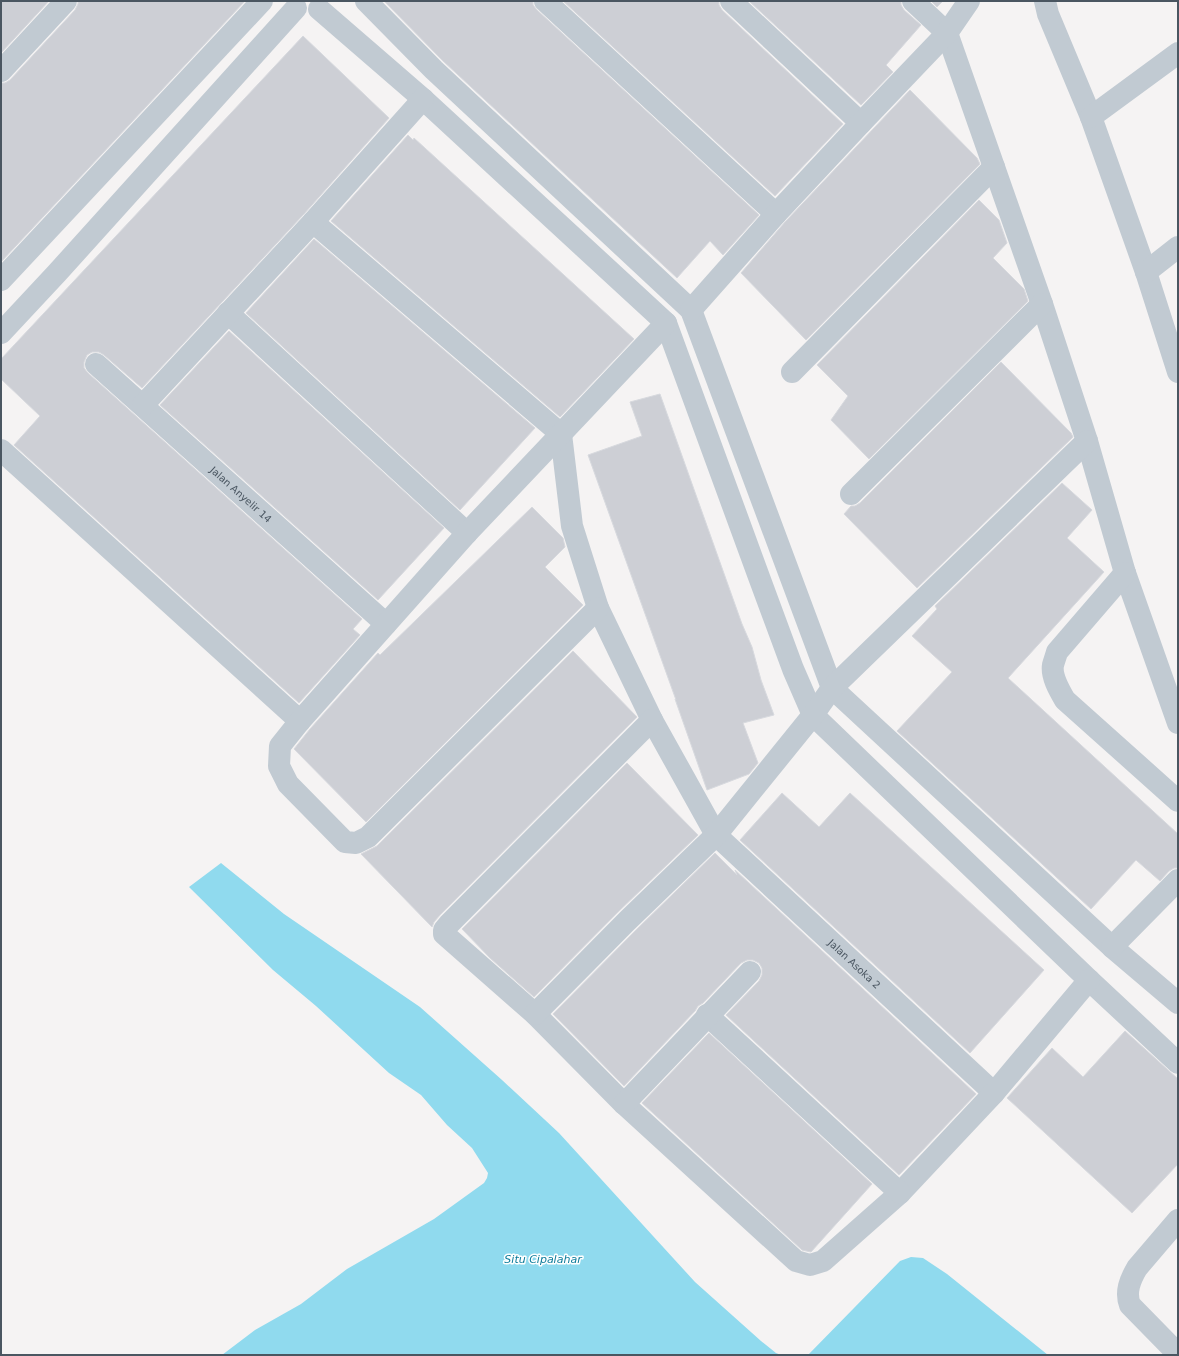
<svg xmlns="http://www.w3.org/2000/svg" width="1179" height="1356" font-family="'DejaVu Sans',sans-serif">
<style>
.water{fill:#90daee}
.building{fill:#cdcfd5;stroke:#d7d9de}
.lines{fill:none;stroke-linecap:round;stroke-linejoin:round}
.minor{stroke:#c1cad2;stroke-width:22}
.labels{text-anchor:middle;stroke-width:3;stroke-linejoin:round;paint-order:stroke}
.street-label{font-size:10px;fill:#4a5661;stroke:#fff}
.water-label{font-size:11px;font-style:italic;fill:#0c7c9b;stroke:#fff}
</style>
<rect width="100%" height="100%" fill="#f5f3f3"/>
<path class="water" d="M221 863 284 914 420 1007 502 1080 559 1133 695 1282 761 1341 776 1353 781 1355H222L255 1330 301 1304 347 1269 434 1219 484 1183 487 1178 488 1173 472 1148 447 1125 421 1095 389 1073 316 1006 273 970 189 887Z
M911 1257 923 1258 947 1274 1048 1355H808L900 1261Z"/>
<path class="building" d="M1 1H49L1 53Z
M78 1H245L1 262V83H5L10 80 75 10 78 4Z
M384 1H533V5L537 10 759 215 723 255 710 241 677 278 443 61Z
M563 1H719V5L722 10 843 124 775 196Z
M749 1H901V5L904 10 921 25 886 65 893 72 861 105Z
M931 1H943L937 7Z
M303 36 389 118 304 214 142 388 104 355 99 352H92L87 355 84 362V368L88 373 362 619 353 629 360 635 299 703 14 445 40 416 1 379V359Z
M910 90 977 158 980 164 806 340 741 273 785 222Z
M408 135 413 140 414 138 634 339 560 417 331 221Z
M979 200 999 220 1007 243 993 258 1024 289 1028 301 869 459 831 420 848 396 817 365Z
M314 239 535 428 460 510 246 313Z
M229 331 444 528 378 600 160 405Z
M1001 362 1071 433 1073 437 917 588 844 514 851 506H855L860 503Z
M660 394 742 624 752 647 761 680 774 715 743 723 758 763 749 774 707 790 675 699 676 700 588 455 642 436 630 402Z
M1062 483 1092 510 1067 538 1104 572 1008 678 1178 834V868H1174L1169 871 1160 881 1136 860 1091 909 897 731 952 672 912 636 937 609 935 606Z
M532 507 563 538 565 547 545 567 583 605 366 822 294 749 310 729 378 653 380 655Z
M573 651 637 717 440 915 434 922 432 927 361 854 377 846Z
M627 763 698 835 618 912 534 997 490 958 462 929Z
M782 793 819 827 850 793 1044 970 970 1053 740 840Z
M715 853 737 875 735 870 976 1094 899 1175 726 1015 759 981 762 975V968L759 963 753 960H747L741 963 703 1003 698 1006 695 1011 624 1086 553 1014 636 930Z
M1125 1031 1178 1079V1164L1132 1213 1007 1098 1052 1048 1083 1077Z
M709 1033 872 1184 811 1252 802 1250 642 1103Z"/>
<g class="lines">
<g class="minor">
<path d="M366 1 434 70 691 310 832 688 1112 947 1178 1003"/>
<path d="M545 1 776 214"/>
<path d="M731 1 861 123"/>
<path d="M913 1 947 33 1042 304 1087 441 1125 573 1178 723"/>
<path d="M1045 1 1048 14 1091 117 1146 272 1178 372"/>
<path d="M319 9 423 99 666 323 759 577 793 669 813 715 1089 980 1178 1063"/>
<path d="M1 71 66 1"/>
<path d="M1091 117 1178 53"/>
<path id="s1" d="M313 222 561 434 572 526 598 608 652 720 716 835 994 1093"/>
<path d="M1146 272 1178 247"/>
<path d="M1 280 262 1"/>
<path d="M691 310 776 214 861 123 947 33 969 1"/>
<path d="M228 313 467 533"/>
<path d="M1 333 57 273 296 8"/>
<path id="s2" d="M96 364 386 624"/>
<path d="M792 372 994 167"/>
<path d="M143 405 313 222 423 99"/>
<path d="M1 450 300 721"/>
<path d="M851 494 1042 304"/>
<path d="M1125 573 1057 652C1056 656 1054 661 1053 665 1051 676 1059 690 1065 700L1178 801"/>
<path d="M598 608 368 837 356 843 345 842 288 784 279 766 280 746 300 721 467 533 666 323"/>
<path d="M652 720 449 924 444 930V934L535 1014 624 1104 796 1261 810 1265 823 1261 900 1193 994 1093 1089 980"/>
<path d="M1112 947 1178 880"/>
<path d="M535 1014 627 921 716 835 813 715 832 688 1087 441"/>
<path d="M707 1015 900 1193"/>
<path d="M624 1104 750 972"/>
<path d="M1178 1220 1137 1268C1130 1280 1125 1292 1130 1305L1178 1354"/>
</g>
</g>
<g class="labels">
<g class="street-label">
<text dy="4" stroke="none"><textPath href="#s2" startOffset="195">Jalan Anyelir 14</textPath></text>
<text dy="4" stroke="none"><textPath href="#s1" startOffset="950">Jalan Asoka 2</textPath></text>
</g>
<g class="water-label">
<text x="543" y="1263">Situ Cipalahar</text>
</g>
</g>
<rect width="1179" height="1356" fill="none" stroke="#4a5661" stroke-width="4"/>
</svg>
